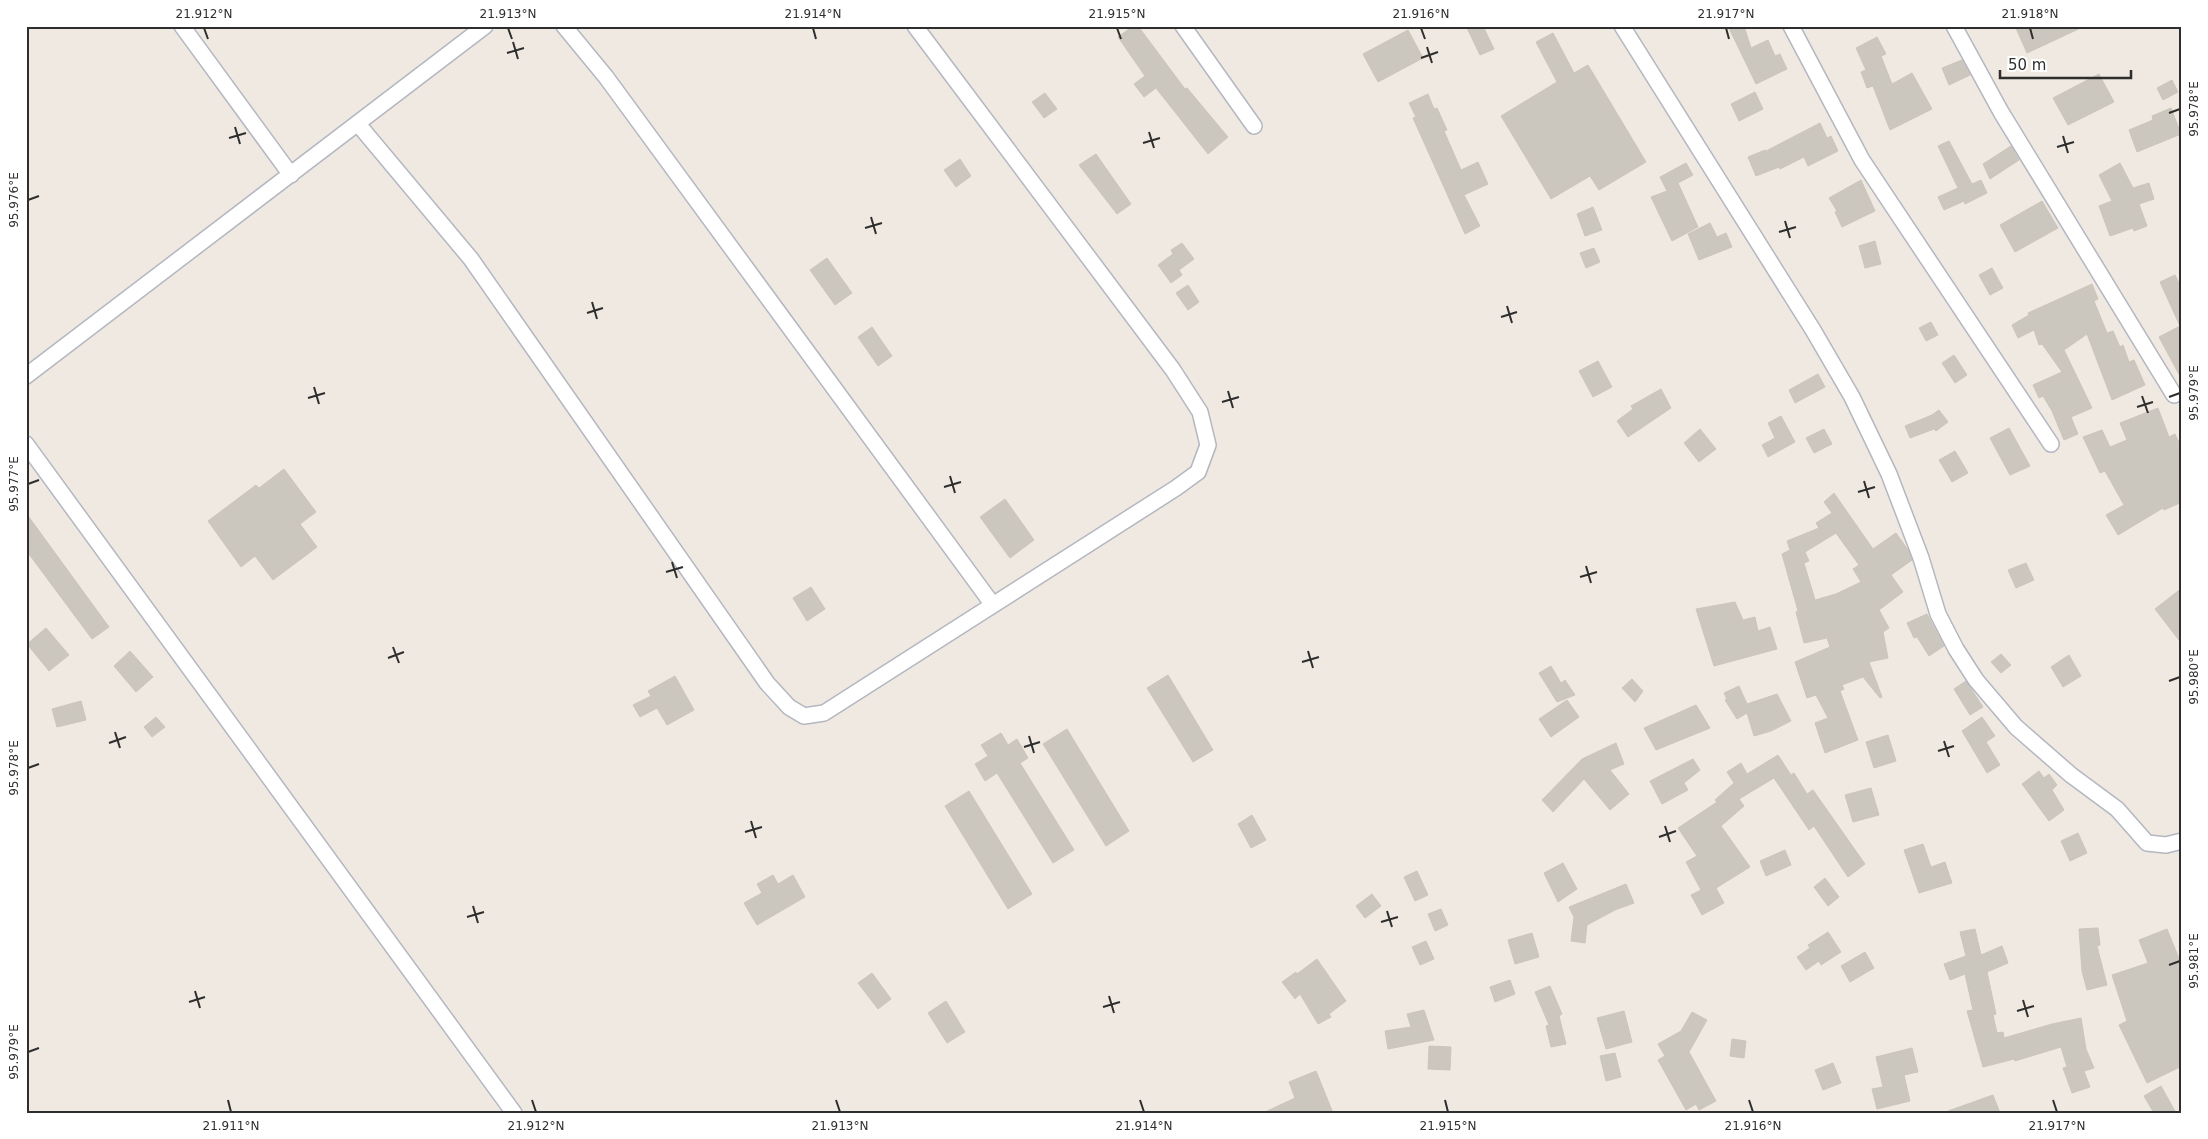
<svg xmlns="http://www.w3.org/2000/svg" width="2208" height="1139" font-family="'DejaVu Sans',sans-serif">
<style>
.building{fill:#cbc7bf;stroke:#cbc5ba;fill-rule:evenodd}
.lines{fill:none;stroke-linecap:round;stroke-linejoin:round}
.street-casing{stroke:#b4b7c1;stroke-width:18}
.street{stroke:#fff;stroke-width:15}
.ticks{fill:none;stroke:#2e2e2e;stroke-width:2}
.neatline{fill:none;stroke:#2e2e2e;stroke-width:2}
.ticks-label{font-size:12px;text-anchor:middle;fill:#2e2e2e}
</style>
<rect width="100%" height="100%" fill="#efe9e1"/>
<path class="building" d="M1133 26H1138L1185 89 1187 88 1228 137 1208 154 1156 88 1144 97 1134 84 1145 76 1118 37Z
M1466 26H1483L1494 49 1480 55Z
M1728 26H1744L1751 48 1768 40 1775 56 1780 54 1787 69 1756 84Z
M2015 26H2085L2027 53Z
M1408 30 1423 58 1378 82 1363 54Z
M1553 33 1574 73 1588 65 1646 162 1599 190 1590 176 1551 199 1501 116 1557 82 1536 42Z
M1877 37 1886 54 1881 56 1892 84 1912 73 1932 109 1890 130 1873 86 1867 88 1861 72 1866 70 1856 48Z
M1962 60 1970 75 1949 85 1942 68Z
M2099 74 2114 102 2068 125 2053 98Z
M2172 80 2178 92 2163 100 2157 88Z
M1755 92 1763 109 1739 121 1731 104Z
M1045 93 1057 109 1044 118 1032 102Z
M1428 94 1434 109 1437 108 1447 130 1444 131 1461 170 1478 162 1488 184 1464 195 1480 226 1465 234 1413 118 1416 117 1409 103Z
M2171 108 2181 134 2137 152 2129 130 2153 120 2152 116Z
M1820 123 1827 138 1831 136 1838 151 1808 166 1804 157 1780 169 1779 167 1756 176 1748 157 1765 150 1766 151Z
M1949 141 1972 184 1981 180 1987 193 1965 204 1964 201 1944 210 1938 197 1958 188 1938 146Z
M2011 146 2019 160 1990 179 1983 164Z
M1096 154 1131 204 1117 214 1079 165Z
M960 159 971 176 956 187 944 170Z
M1686 163 1693 175 1678 183 1698 227 1672 241 1651 197 1667 191 1660 177Z
M2120 163 2133 188 2149 183 2154 199 2139 204 2147 226 2134 231 2133 228 2110 236 2099 206 2112 201 2099 175Z
M1861 180 1875 211 1842 227 1835 212 1837 211 1829 198Z
M2042 201 2058 228 2015 252 2000 225Z
M1593 207 1602 230 1585 236 1577 214Z
M1710 223 1717 237 1726 233 1732 247 1699 260 1688 234Z
M1875 241 1881 264 1865 268 1859 246Z
M1182 243 1194 259 1179 270 1182 275 1171 283 1158 265 1173 254 1171 250Z
M1594 248 1600 262 1586 268 1580 253Z
M827 258 852 293 835 305 810 270Z
M1992 268 2003 288 1990 295 1979 275Z
M2175 275 2182 289V380L2159 337 2180 326 2160 282Z
M2092 284 2098 299 2094 301 2107 333 2113 331 2120 347 2123 345 2129 362 2134 360 2145 385 2112 400 2087 334 2064 350 2092 408 2071 417 2078 434 2064 440 2052 411 2043 396 2039 398 2033 385 2062 372 2042 344 2039 345 2034 330 2018 338 2012 325 2029 315 2028 313Z
M1188 285 1199 302 1188 310 1176 293Z
M1931 322 1938 335 1926 341 1919 328Z
M872 327 892 356 878 366 858 337Z
M1954 355 1967 375 1955 383 1942 363Z
M1598 361 1612 387 1593 397 1579 371Z
M1818 374 1825 387 1795 403 1789 390Z
M1661 389 1671 408 1628 437 1617 421 1633 409 1631 406Z
M2158 408 2169 437 2175 434 2182 449V502L2164 510 2163 508 2118 535 2106 515 2124 505 2105 471 2100 473 2083 437 2102 430 2110 447 2127 440 2120 423Z
M1939 410 1948 422 1936 431 1934 429 1910 438 1905 426 1932 415Z
M1781 416 1795 442 1768 457 1762 445 1775 438 1768 423Z
M2009 428 2030 466 2010 475 1990 438Z
M1700 429 1716 449 1699 462 1684 443Z
M1824 429 1832 444 1814 453 1806 438Z
M1955 451 1968 473 1952 482 1939 460Z
M284 469 316 512 300 524 317 547 273 580 255 556 241 567 208 521 256 485 259 488Z
M1834 493 1873 549 1896 533 1908 550 1912 560 1891 575 1903 592 1879 610 1889 628 1883 632 1888 658 1869 662 1882 697 1880 698 1863 677 1842 685 1844 689 1840 691 1858 740 1825 753 1815 723 1828 718 1816 695 1807 698 1795 662 1830 647 1827 638 1804 643 1796 612 1798 611 1782 554 1790 550 1787 541 1819 528 1816 523 1832 513 1824 502ZM1836 533 1859 565 1853 569 1861 582 1836 594 1815 600 1804 563 1809 561 1805 552Z
M1005 499 1034 540 1010 558 980 517Z
M26 513 109 627 92 639 26 550Z
M2026 563 2034 580 2016 588 2008 570Z
M811 587 825 609 807 621 793 598Z
M2182 588V644L2155 609Z
M1735 602 1743 620 1755 617 1758 631 1770 627 1777 649 1714 666 1696 609Z
M1927 614 1944 646 1929 656 1917 637 1914 638 1907 623Z
M46 628 69 655 49 671 27 644Z
M130 651 153 677 136 692 114 666Z
M2001 654 2011 665 2001 673 1991 662Z
M2069 655 2081 676 2063 687 2051 667Z
M1551 666 1561 683 1565 680 1575 695 1557 702 1539 673Z
M1168 675 1213 750 1193 762 1147 688Z
M675 676 694 710 667 725 657 708 640 717 633 705 651 696 648 691Z
M1632 679 1643 691 1635 702 1622 688Z
M1966 681 1983 707 1970 715 1954 689Z
M1739 686 1747 704 1777 694 1791 721 1771 731 1754 736 1747 713 1737 719 1725 700 1727 699 1724 693Z
M1567 700 1579 717 1551 737 1539 719Z
M81 701 86 720 57 727 52 709Z
M1696 705 1710 728 1656 750 1644 728Z
M156 717 165 727 152 737 144 727Z
M1982 717 1995 736 1986 742 2000 765 1987 773 1962 731Z
M1067 729 1129 831 1106 846 1043 744Z
M1001 733 1008 745 1017 739 1028 758 1020 763 1074 850 1053 863 997 773 985 781 975 764 988 756 981 745Z
M1888 735 1896 761 1874 768 1866 742Z
M1616 743 1624 764 1610 770 1629 794 1610 810 1584 779 1553 812 1542 800 1582 759Z
M1778 755 1791 775 1794 773 1807 794 1813 790 1865 864 1848 877 1814 826 1809 830 1774 778 1739 799 1744 806 1721 826 1750 867 1716 888 1724 903 1702 915 1691 895 1701 890 1686 862 1697 856 1678 828 1717 802 1715 800 1734 783 1727 772 1741 763 1747 774Z
M1693 759 1700 770 1684 783 1688 790 1662 804 1650 781Z
M2039 771 2044 778 2049 774 2057 785 2052 790 2064 810 2049 821 2022 784Z
M1871 788 1879 815 1853 822 1845 795Z
M969 791 1032 894 1008 909 945 806Z
M1252 815 1266 840 1251 848 1238 824Z
M2078 833 2087 853 2070 861 2061 841Z
M1923 844 1931 867 1945 862 1952 883 1919 893 1904 850Z
M1785 850 1791 865 1766 876 1760 861Z
M1563 863 1577 889 1558 902 1544 873Z
M1417 871 1428 895 1415 901 1404 877Z
M773 875 778 884 793 875 805 897 757 925 744 903 762 893 757 884Z
M1825 878 1839 897 1828 906 1814 887Z
M1626 884 1634 903 1615 910 1587 925 1585 943 1571 941 1574 917 1569 907Z
M1372 894 1381 906 1365 918 1356 906Z
M1441 909 1448 925 1435 931 1428 914Z
M2098 928 2100 945 2097 946 2107 985 2087 990 2082 971 2079 929Z
M1975 929 1981 955 2002 946 2008 963 1987 972 1996 1014 1993 1015 1997 1033 2003 1032 2004 1038 2052 1024 2081 1018 2086 1049 2094 1068 2084 1071 2090 1087 2072 1093 2063 1068 2067 1067 2061 1047 2015 1061 2014 1059 1983 1067 1967 1011 1973 1010 1965 974 1950 980 1944 964 1966 956 1960 932Z
M2167 929 2182 966V1066L2147 1083 2119 1025 2127 1021 2112 975 2148 963 2139 940Z
M1828 932 1841 952 1821 965 1819 961 1806 970 1797 957 1810 948 1808 945Z
M1532 933 1539 957 1515 964 1508 940Z
M1426 941 1434 959 1420 965 1412 947Z
M1865 952 1874 968 1850 982 1841 966Z
M1317 959 1346 1001 1329 1014 1331 1017 1318 1024 1300 994 1295 999 1282 982 1296 972 1297 974Z
M872 973 891 999 878 1009 858 983Z
M1510 980 1515 994 1495 1002 1490 987Z
M1550 986 1562 1014 1559 1016 1566 1044 1551 1047 1546 1026 1549 1025 1535 992Z
M946 1001 965 1032 947 1043 928 1013Z
M1424 1010 1434 1040 1388 1049 1385 1031 1411 1027 1407 1014Z
M1624 1011 1632 1042 1606 1049 1597 1018Z
M1692 1012 1707 1020 1689 1052 1716 1101 1699 1110 1696 1104 1686 1110 1658 1060 1665 1056 1658 1044 1681 1031Z
M1732 1039 1746 1041 1744 1058 1730 1056Z
M1429 1046 1451 1047 1450 1070 1428 1069Z
M1912 1048 1918 1072 1904 1075 1910 1101 1877 1109 1872 1089 1883 1087 1876 1057Z
M1615 1053 1621 1077 1606 1081 1600 1056Z
M1833 1063 1841 1083 1823 1090 1815 1070Z
M1316 1071 1333 1113H1263L1295 1098 1289 1082Z
M2161 1086 2176 1113H2154L2144 1096Z
M1993 1095 2000 1113H1948V1111Z"/>
<g class="lines">
<defs>
<path id="street" d="M182 26 291 175
M564 26 606 77 993 605
M1183 26 1254 126
M1622 26 1813 330 1852 397 1889 474 1921 558 1938 614 1956 649 1976 680 2016 727 2071 775 2117 809 2147 843 2166 845 2182 841
M1791 26 1862 160 2051 444
M1954 26 2001 112 2174 395
M358 124 471 259 767 683 789 707 804 716 824 713 1176 488 1198 472 1208 445 1200 412 1173 370 915 26
M26 376 485 26
M26 444 514 1113"/>
</defs>
<use href="#street" class="street-casing"/>
<use href="#street" class="street"/>
</g>
<path class="ticks" d="M204 28 208 39M508 28 512 39M813 28 816 39M1117 28 1121 39M1421 28 1425 39M1726 28 1729 39M2030 28 2033 39M513 42 518 59M1427 47 1432 63M507 53 524 48M1421 58 1438 52M2169 113 2180 109M235 127 240 144M1149 132 1154 148M2063 136 2068 153M229 138 246 133M1143 143 1160 138M2057 147 2074 142M28 200 39 196M871 217 876 234M1785 221 1790 238M865 228 882 223M1779 232 1796 227M592 302 597 319M1507 306 1512 323M587 313 603 308M1501 317 1517 312M314 387 319 404M1228 391 1233 408M2142 396 2148 413M2169 397 2180 393M308 398 325 393M1222 402 1239 397M2137 407 2153 402M950 476 955 493M1864 481 1869 498M28 484 39 480M944 487 961 482M1858 492 1875 487M672 562 677 578M1586 566 1591 583M666 572 683 567M1580 577 1597 572M393 647 399 663M1308 651 1313 668M388 658 404 652M1302 662 1319 657M2169 681 2180 677M115 732 120 748M1029 736 1034 753M1944 741 1949 757M109 743 126 737M1024 747 1040 742M1938 751 1954 746M28 768 39 764M751 821 756 838M1665 826 1670 842M745 832 762 827M1659 837 1676 831M473 906 478 923M1387 911 1392 927M467 917 484 912M1381 922 1398 917M2169 965 2180 961M195 991 200 1008M1109 996 1114 1013M2023 1000 2028 1017M189 1002 205 997M1103 1007 1120 1002M2017 1011 2034 1006M28 1052 39 1048M228 1100 231 1112M532 1100 536 1112M836 1100 840 1112M1140 1100 1144 1112M1445 1100 1448 1112M1749 1100 1753 1112M2053 1100 2057 1112"/>
<rect width="2208" height="1139" fill="none" stroke="#ffffff" stroke-width="55"/>
<path d="M2000 70v8h131v-8" fill="none" stroke="#2e2e2e" stroke-width="2.5"/>
<text x="2008" y="70" font-size="15" fill="#2e2e2e" stroke="#ffffff" stroke-width="4" paint-order="stroke">50 m</text>
<rect x="28" y="28" width="2152" height="1084" class="neatline"/>
<g class="ticks-label">
<text x="204" y="18">21.912°N</text>
<text x="508" y="18">21.913°N</text>
<text x="813" y="18">21.914°N</text>
<text x="1117" y="18">21.915°N</text>
<text x="1421" y="18">21.916°N</text>
<text x="1726" y="18">21.917°N</text>
<text x="2030" y="18">21.918°N</text>
<text transform="translate(2194 109) rotate(-90)" y="4">95.978°E</text>
<text transform="translate(14 200) rotate(-90)" y="4">95.976°E</text>
<text transform="translate(2194 393) rotate(-90)" y="4">95.979°E</text>
<text transform="translate(14 484) rotate(-90)" y="4">95.977°E</text>
<text transform="translate(2194 677) rotate(-90)" y="4">95.980°E</text>
<text transform="translate(14 768) rotate(-90)" y="4">95.978°E</text>
<text transform="translate(2194 961) rotate(-90)" y="4">95.981°E</text>
<text transform="translate(14 1052) rotate(-90)" y="4">95.979°E</text>
<text x="231" y="1130">21.911°N</text>
<text x="536" y="1130">21.912°N</text>
<text x="840" y="1130">21.913°N</text>
<text x="1144" y="1130">21.914°N</text>
<text x="1448" y="1130">21.915°N</text>
<text x="1753" y="1130">21.916°N</text>
<text x="2057" y="1130">21.917°N</text>
</g>
</svg>
